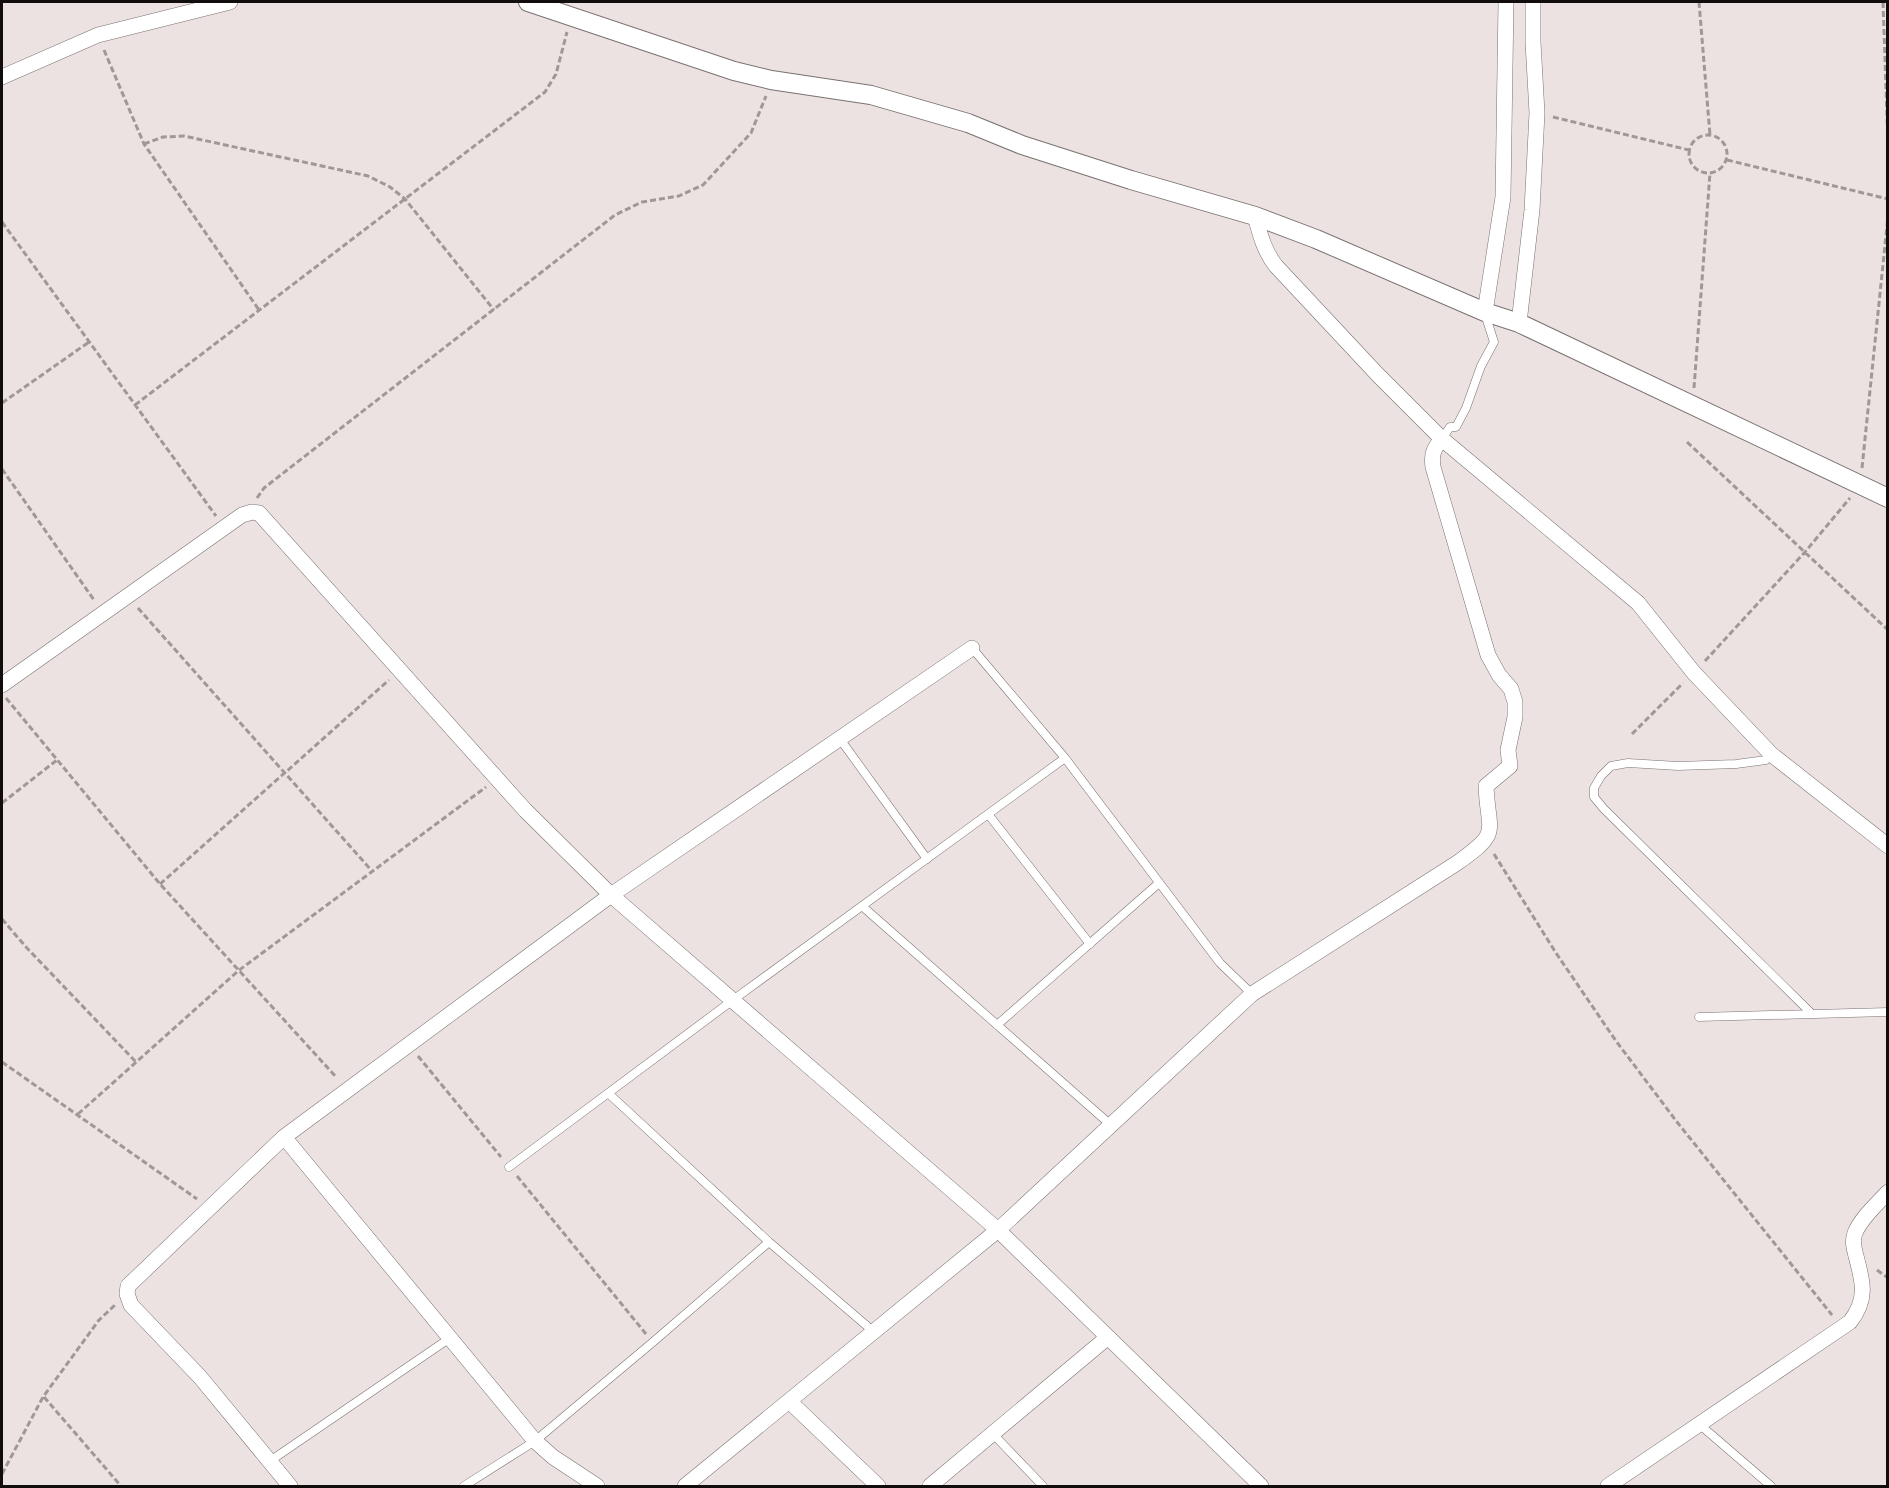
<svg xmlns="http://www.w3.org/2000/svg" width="1889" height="1488" font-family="'Varela Round',sans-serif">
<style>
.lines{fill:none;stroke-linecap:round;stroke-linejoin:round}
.service-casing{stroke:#7a7271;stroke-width:9}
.minor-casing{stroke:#7a7271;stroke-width:16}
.tertiary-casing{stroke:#7a7271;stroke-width:20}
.path{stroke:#a09897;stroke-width:3;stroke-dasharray:6 3;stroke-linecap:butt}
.service{stroke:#fff;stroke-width:8}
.minor{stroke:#fff;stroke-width:15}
.tertiary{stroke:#fff;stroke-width:18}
</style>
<rect width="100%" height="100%" fill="#ece2e1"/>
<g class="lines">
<defs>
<path id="service" d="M1442 439 1450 427H1456L1466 408 1481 366 1494 342 1485 314
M972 648 1065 758 1220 963 1252 994
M840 739 927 859
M1771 754 1766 760 1736 764 1678 766 1628 763 1611 766 1601 776 1594 788V797L1604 809 1812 1014
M988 814 1090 944
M862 906 1112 1126
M1699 1017 1888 1012
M997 1025 1159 883
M608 1093 769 1242 874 1332
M509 1167 733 1000 1065 758
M1699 1424 1771 1486
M993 1434 1043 1486
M270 1461 450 1338
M464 1486 535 1441 653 1342 769 1242"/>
<path id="minor" d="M2 77 98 35 230 2
M1255 216C1260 234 1264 251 1276 266L1378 375 1442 439 1638 603 1694 673 1771 754 1888 846
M1485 312 1503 197 1506 2
M1519 323 1532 210 1537 113 1533 42V2
M2 685 242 515 252 512 259 513 525 810 611 895 998 1230 1261 1486
M284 1137 535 1441 553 1457 597 1486
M789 1401 878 1486
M290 1486 200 1377 131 1305 127 1294 128 1286 284 1137 611 895 972 648
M685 1486 998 1230 1252 994 1457 863C1502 831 1488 834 1486 786L1510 766 1508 750 1515 717V702L1511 689 1499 675 1488 655 1433 467C1431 454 1434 448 1442 439
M930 1486 1108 1337
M1608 1486 1850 1322C1868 1299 1863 1282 1856 1256 1854 1248 1852 1241 1855 1233 1861 1218 1877 1204 1888 1192"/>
<path id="tertiary" d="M528 2 734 71 771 80 871 95 968 123 1022 145 1131 180 1255 216 1316 239 1485 312 1519 323 1888 498"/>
</defs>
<use href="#service" class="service-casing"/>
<use href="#minor" class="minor-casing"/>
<use href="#tertiary" class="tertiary-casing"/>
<path class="path" d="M1699 2 1710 135
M1883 2 1888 145
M104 50 144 144 259 310
M1553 117 1689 150
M1689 154a19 19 0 1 1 38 0a19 19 0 1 1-38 0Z
M144 144 163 137 184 136 368 176 390 187 405 199 494 310
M1727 160 1888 199
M2 222 216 516
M1694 388 1710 173
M2 403 89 342
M135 405 545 92 556 74 567 32
M1687 442 1888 630
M1862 468 1888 216
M2 469 94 600
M257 498 264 488 615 215 642 202 679 196 703 185 751 133 766 96
M138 608 372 871
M1705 661 1805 552 1850 498
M6 698 160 884 337 1078
M1632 734 1683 683
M2 803 57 760
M1494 854 1556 953 1616 1041 1677 1122 1832 1315
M160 884 389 680
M2 919 26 947 136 1062
M418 1056 501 1157
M2 1062 197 1199
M78 1114 238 971 486 787
M517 1176 646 1334
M1877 1270 1888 1278
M44 1397 121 1486
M2 1474 43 1397 99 1320 115 1305"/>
<use href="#service" class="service"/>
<use href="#minor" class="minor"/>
<use href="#tertiary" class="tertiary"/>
</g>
<rect width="1889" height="1488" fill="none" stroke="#100d0c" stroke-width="6"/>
</svg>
